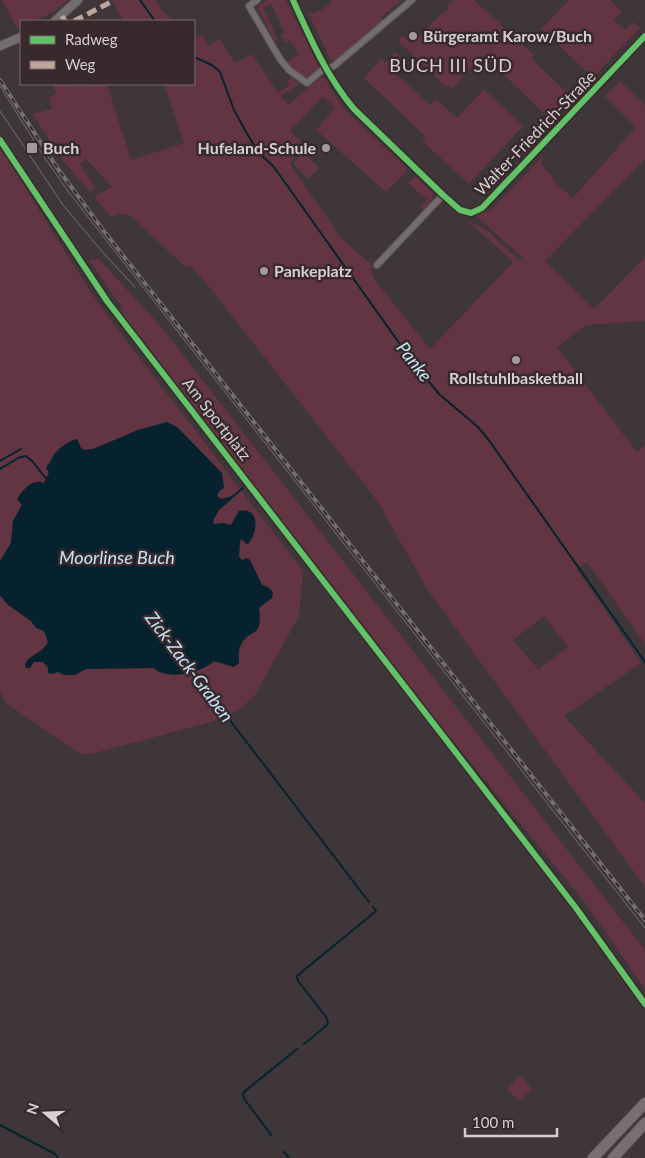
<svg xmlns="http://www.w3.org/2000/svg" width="645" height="1158" font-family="Lato,sans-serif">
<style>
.green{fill:#633442;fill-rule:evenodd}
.water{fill:#06222f}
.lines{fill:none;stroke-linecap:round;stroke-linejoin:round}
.stream{stroke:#06222f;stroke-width:2}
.minor-casing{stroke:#5c5456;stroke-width:8}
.secondary-casing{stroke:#5c5456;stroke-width:10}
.motorway-casing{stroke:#5c5456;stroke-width:12}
.minor{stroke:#746d6f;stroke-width:5.5}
.secondary{stroke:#746d6f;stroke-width:8}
.motorway{stroke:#7b6e73;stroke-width:10}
.tram{stroke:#756f71;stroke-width:1}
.rail-casing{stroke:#756f71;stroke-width:4}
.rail{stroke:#38292d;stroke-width:2;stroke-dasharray:5.5;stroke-linecap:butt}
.quiet{stroke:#c0a59a;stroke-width:5;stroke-dasharray:10 5;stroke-linecap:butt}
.cycleway-casing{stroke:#38292d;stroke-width:9}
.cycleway{stroke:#61c268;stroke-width:6}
.poi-dot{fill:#a3999b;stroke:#38292d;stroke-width:2}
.labels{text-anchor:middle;stroke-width:5;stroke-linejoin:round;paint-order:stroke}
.poi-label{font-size:16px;font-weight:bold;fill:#d9cfd1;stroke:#38292d;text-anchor:start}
.street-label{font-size:16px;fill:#d9cfd1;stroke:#38292d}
.neighbourhood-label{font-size:18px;letter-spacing:1px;fill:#d9cfd1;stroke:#38292d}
.water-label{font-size:18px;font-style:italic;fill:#c4e6f8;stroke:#38292d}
</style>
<rect width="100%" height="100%" fill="#3e3638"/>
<path class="green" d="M2 0H68C55 13 39 21 21 21V26L17 28Z
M112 0H155L163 11 173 21H123Z
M267 0H286L320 69 309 78 303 77 286 63 299 54 290 40 285 43 281 35 285 33 271 4 263 8 278 40 275 42 258 9 259 5Z
M330 0H401L381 17 382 22 335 62 330 59 308 12C316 15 325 7 332 3Z
M453 0H474L534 55 532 59 566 92 570 91 575 96 552 121 483 55 452 89 448 86 446 87 398 41 403 36 412 44 420 35 422 37 426 33 424 31 443 12 444 13 448 9 446 7Z
M569 0H610L622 11 614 20 625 30 633 22 640 28 582 89 576 84 587 72 541 29Z
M202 35 209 45 220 39 235 63 252 54 278 93 289 86 287 81 292 78 298 82V85L281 95 282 100 287 101 288 105 321 77 325 78 341 105 351 116 407 168 405 173 386 192 316 130 335 108 323 96 290 131 303 143 290 164 342 239 372 265 371 272 374 279 430 349 513 262 468 221 487 230 519 260 522 257 475 215 484 210 489 212 542 157 543 158 541 160C542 170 553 173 554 182L573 198 636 127 605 96 620 81 645 105V159L545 261 594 309 645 257V321L586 325 557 347 637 452 645 446V644L587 562 577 569 641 663 564 716 645 803V887L427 589 378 502 210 288 192 267 183 265 131 216 118 213 112 218 95 198 99 194 112 187 86 159 80 164 95 188 90 192 65 163 32 114 52 109 49 97 56 94 53 84H77L78 86 84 84H107L131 160 184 143 164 84H194V38ZM544 616 568 647 538 669 513 640Z
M395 52 405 61 395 73 430 105 436 99 457 118 484 89 523 126 469 184 422 141 426 137 364 78 381 59 385 63Z
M0 149H1L78 272 103 310 303 571 299 616 255 695 239 710 218 720 95 753 80 754 6 703 0 691V595C9 606 17 610 28 619 35 625 35 628 44 631L48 642 45 648 28 659 33 662H43L52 674 58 672 75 675 86 669 154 668 158 672 214 661 225 665 239 663C239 658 238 650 241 646 250 626 263 640 259 608L265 603 262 585 250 560H242L239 557 240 541 253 538 256 521 239 511 231 525 223 523 214 524 213 521 219 510 226 504 232 496C226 496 221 502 217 496L219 491 222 473 177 427 138 430 93 449 84 450 81 448 79 442 72 440 54 455 46 482 44 484 28 485 17 499 22 505 13 521 11 543 0 561Z
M303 152 319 168 309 179 293 163Z
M415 176 433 193 432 198 434 200 424 210 421 207 427 200 408 183Z
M99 259 163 329 645 950V989L586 904 417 697 119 312 123 309 89 260Z
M519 1077H522L532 1089 519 1101 507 1089Z"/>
<path class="water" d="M167 422 177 427 222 473 224 488 219 491 217 496 222 499 232 496V499L219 510 213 521 214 524 223 523 231 525 239 511C260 507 258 531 249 543L246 544 242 539 240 541 239 557 242 560 247 558 250 560 262 585 268 587 273 592 272 598 259 608C263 641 250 626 240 646 238 651 239 658 239 663L234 667 214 661C202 673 167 681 154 668L86 669 75 675H64L58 672 52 674 48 673V667L43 662H34L30 668H26L25 664C30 654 43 653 48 642L44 631 36 628 31 621 8 605 0 595V561L11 543 13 521 22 505 17 499C23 490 32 478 44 483L49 472 46 469 47 466C51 462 51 460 53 456 57 449 70 440 77 439L81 448 84 450 93 449 138 430Z"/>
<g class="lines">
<path class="stream" d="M140 0 155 21
M194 57 212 65 220 72 234 110 246 132 259 153 273 166 281 177 412 361 439 394 478 427 488 439 645 662
M0 461 21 449
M0 469 18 458 26 456 33 462 48 481
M231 498 243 488
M193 672 369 902
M304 1044 326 1026 328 1022 326 1017 298 981 297 976 376 911 373 907
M0 1125 55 1154 58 1158
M272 1136 245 1100 243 1096 244 1092 297 1049
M284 1152 289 1158"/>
<defs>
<path id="minor" d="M257 0 249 6 280 59 289 70 307 83 321 71 334 66 412 0
M293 0C310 38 327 77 354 109L443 195 460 210 471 213 482 208 645 36
M0 140 107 301 421 708
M377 265 443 195"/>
<path id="secondary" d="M55 21 78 0
M0 46 21 37"/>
<path id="motorway" d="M593 1158 645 1103
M613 1158 645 1123"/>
</defs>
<use href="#minor" class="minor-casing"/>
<use href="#secondary" class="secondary-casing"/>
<use href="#motorway" class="motorway-casing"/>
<use href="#minor" class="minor"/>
<use href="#secondary" class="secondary"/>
<use href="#motorway" class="motorway"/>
<path class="tram" d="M0 86 44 157 70 194 645 928
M0 111 63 205 105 255 135 287"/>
<defs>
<path id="rail" d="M0 80 58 169 103 230 645 920"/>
</defs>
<use href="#rail" class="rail-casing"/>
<use href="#rail" class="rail"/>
<path class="quiet" d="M62 16 65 21
M74 21 113 1"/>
<defs>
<path id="cycleway" d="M293 0C310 38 327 77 354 109L443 195 460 210 471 213 482 208 645 36
M0 140 107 301 576 908 645 1004"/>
</defs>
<use href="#cycleway" class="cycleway-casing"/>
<use href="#cycleway" class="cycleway"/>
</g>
<g class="poi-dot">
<circle cx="413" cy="36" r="5"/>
<rect x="26" y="142" width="12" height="12" rx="2.5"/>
<circle cx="326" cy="148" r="5"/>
<circle cx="264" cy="271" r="5"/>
<circle cx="516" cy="360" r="5"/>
</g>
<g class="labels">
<g class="poi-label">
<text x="423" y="42">Bürgeramt Karow/Buch</text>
<text x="43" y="154">Buch</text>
<text x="316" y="154" text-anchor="end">Hufeland-Schule</text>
<text x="274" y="277">Pankeplatz</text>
<text x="516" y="384" text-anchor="middle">Rollstuhlbasketball</text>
</g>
<g class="street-label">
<text transform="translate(535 133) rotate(-46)" y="6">Walter-Friedrich-Straße</text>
<text transform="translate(217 419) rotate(52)" y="6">Am Sportplatz</text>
</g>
<g class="neighbourhood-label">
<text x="451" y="72">BUCH III SÜD</text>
</g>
<g class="water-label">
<text transform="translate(414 362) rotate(52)" y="6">Panke</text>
<text x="117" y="564">Moorlinse Buch</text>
<text transform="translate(189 667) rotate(53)" y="6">Zick-Zack-Graben</text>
</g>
</g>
<rect x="20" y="20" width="175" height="65" fill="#38292d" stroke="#786b6f"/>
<rect x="30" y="36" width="25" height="8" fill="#61c268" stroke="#786b6f"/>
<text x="65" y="45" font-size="15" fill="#d9cfd1">Radweg</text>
<rect x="30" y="61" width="25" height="8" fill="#c0a59a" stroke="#786b6f"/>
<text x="65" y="70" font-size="15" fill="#d9cfd1">Weg</text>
<g transform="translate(45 1113) rotate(289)" stroke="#38292d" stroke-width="4" paint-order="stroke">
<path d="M0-4L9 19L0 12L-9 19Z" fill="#d9cfd1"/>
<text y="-8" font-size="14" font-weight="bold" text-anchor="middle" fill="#d9cfd1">N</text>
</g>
<path d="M465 1128v8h92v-8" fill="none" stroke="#d9cfd1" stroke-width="2.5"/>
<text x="472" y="1128" font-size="15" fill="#d9cfd1" stroke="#38292d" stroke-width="4" paint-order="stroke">100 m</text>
</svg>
